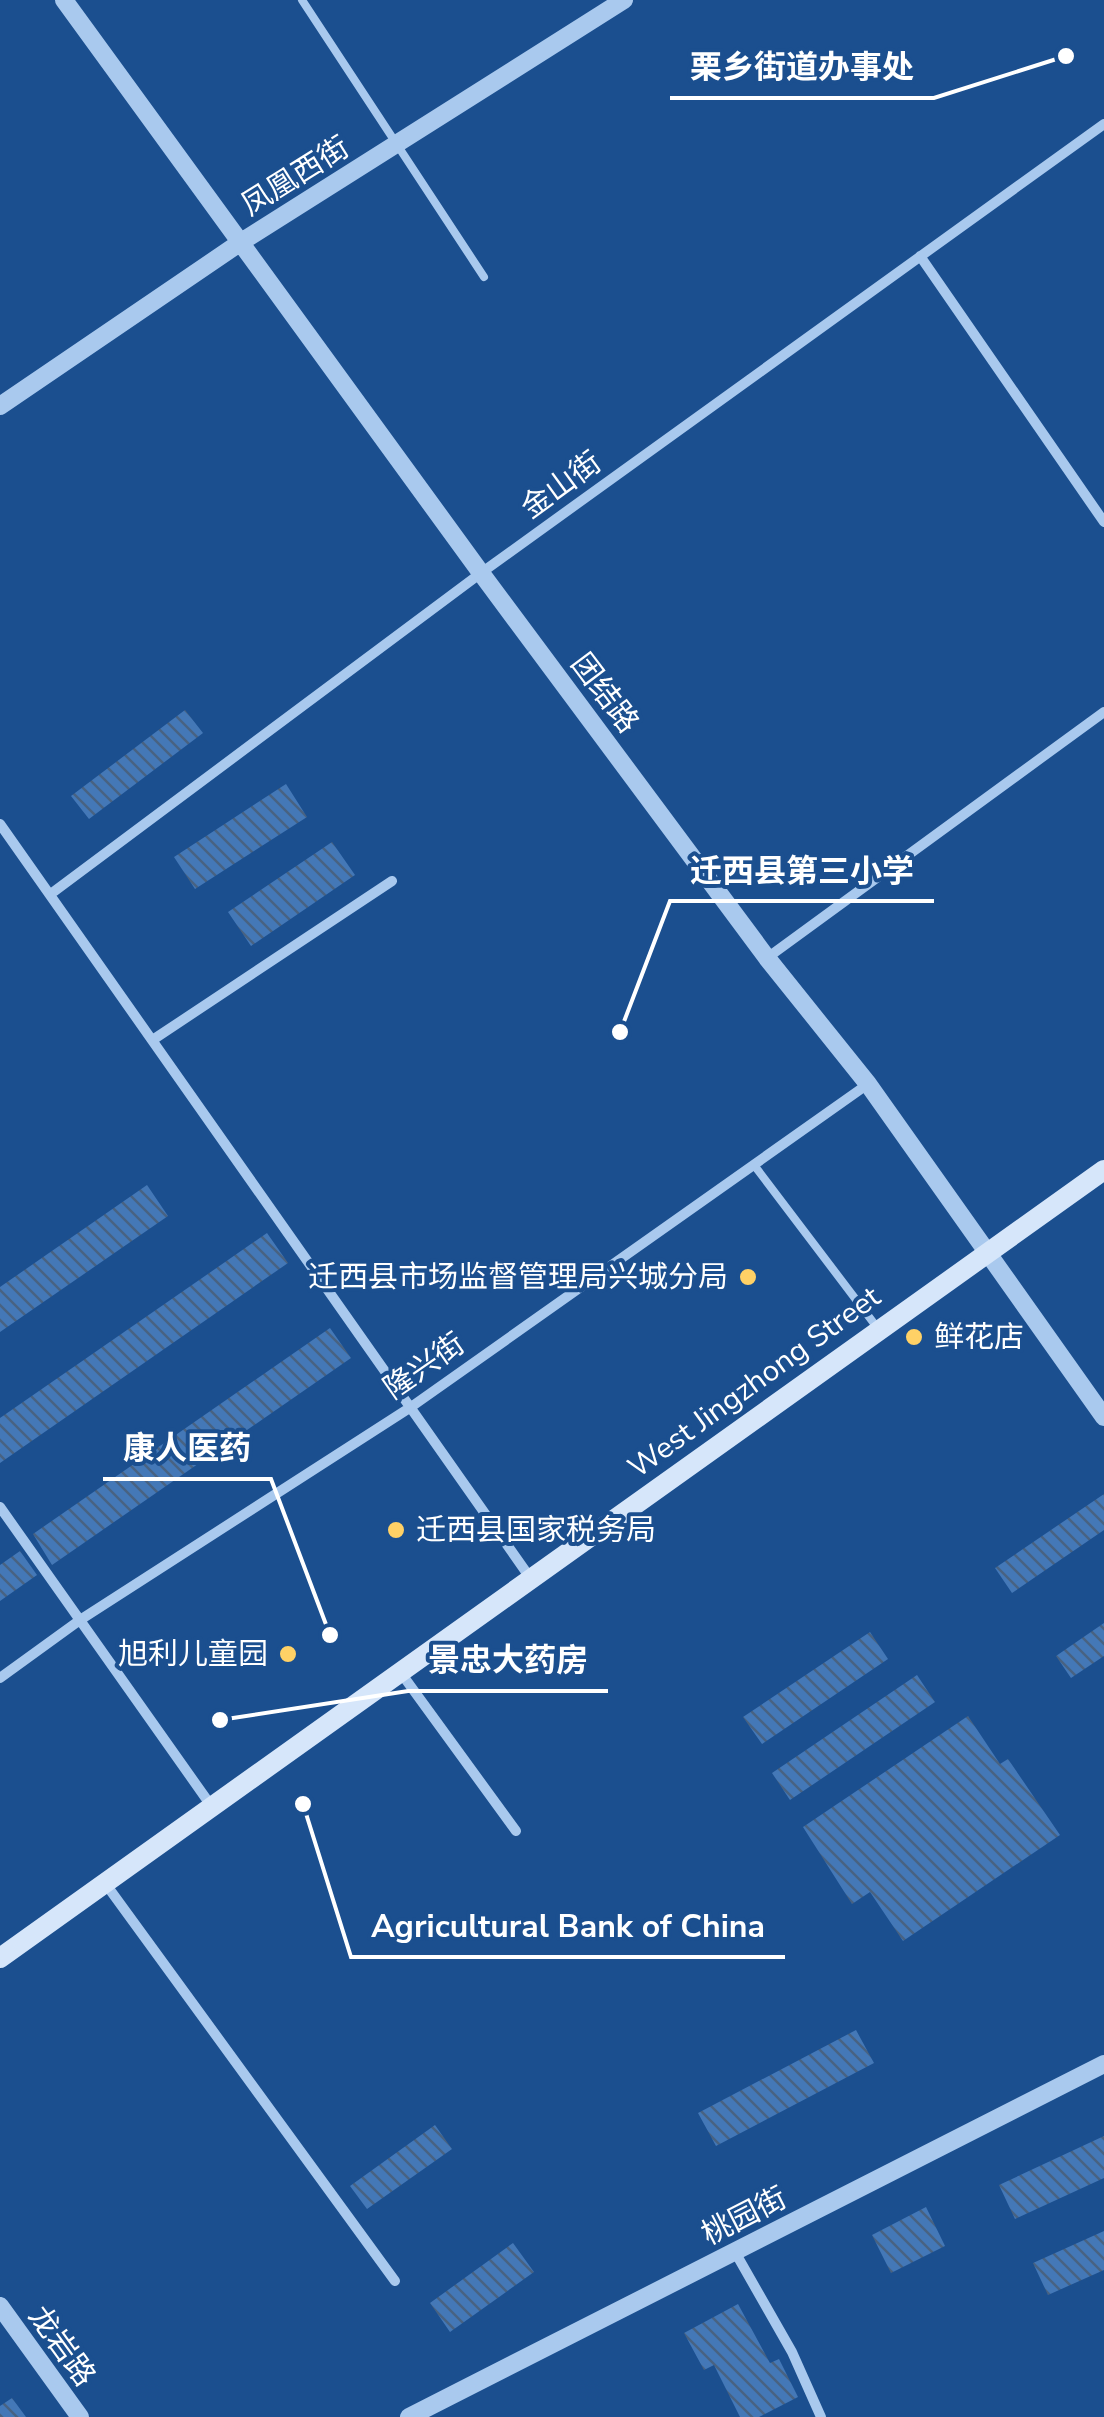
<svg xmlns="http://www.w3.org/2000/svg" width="1104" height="2417" font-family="'Nunito Sans','Noto Sans SC',sans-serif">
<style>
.building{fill:url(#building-back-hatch)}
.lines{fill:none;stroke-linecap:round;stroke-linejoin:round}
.service{stroke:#a9c9ee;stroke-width:8}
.minor{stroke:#a9c9ee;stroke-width:10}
.tertiary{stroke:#a9c9ee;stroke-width:18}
.secondary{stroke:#d6e6fa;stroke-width:20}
.poi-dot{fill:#ffd166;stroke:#1b4f8f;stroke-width:4}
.labels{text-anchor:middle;stroke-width:8;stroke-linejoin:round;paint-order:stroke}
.street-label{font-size:30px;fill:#fff;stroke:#1b4f8f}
.poi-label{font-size:30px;fill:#fff;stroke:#1b4f8f;text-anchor:end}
.leader{fill:none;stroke:#fff;stroke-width:4}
.callout-dot{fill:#fff;stroke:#1b4f8f;stroke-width:4}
.callout-label{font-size:32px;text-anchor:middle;font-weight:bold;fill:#fff;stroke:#1b4f8f;stroke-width:8;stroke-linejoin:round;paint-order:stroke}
</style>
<defs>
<pattern id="building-back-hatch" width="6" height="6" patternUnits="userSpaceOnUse" patternTransform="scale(2.5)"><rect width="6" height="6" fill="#4478b7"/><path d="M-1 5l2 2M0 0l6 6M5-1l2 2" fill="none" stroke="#486282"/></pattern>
</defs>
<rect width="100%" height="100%" fill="#1b4f8f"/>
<path class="building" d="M185 710 203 733 89 819 71 796Z
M286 784 307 817 195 889 174 857Z
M332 842 355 875 251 946 228 912Z
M147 1185 168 1216 0 1332V1287Z
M267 1233 288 1263 0 1463V1418Z
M330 1328 351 1358 52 1565 33 1534Z
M1104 1494V1530L1012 1593 995 1568Z
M20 1551 37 1575 0 1601V1565Z
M1104 1623V1656L1071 1678 1056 1656Z
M870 1632 888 1659 762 1744 743 1717Z
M917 1675 935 1702 790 1800 772 1773Z
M968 1716 1000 1764 1008 1759 1060 1835 903 1941 870 1892 852 1904 803 1827Z
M856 2030 874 2063 716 2146 698 2113Z
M435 2125 452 2149 367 2209 350 2186Z
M1104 2136V2178L1015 2219 999 2185Z
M926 2207 945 2246 891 2273 872 2235Z
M1104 2231V2270L1048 2295 1033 2263Z
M513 2243 534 2272 450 2332 430 2303Z
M738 2304 770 2363 779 2359 798 2397 759 2417H740L714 2365 704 2370 684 2333Z
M12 2398 26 2417H0V2406Z"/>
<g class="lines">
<path class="service" d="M302 0 484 277
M754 1165 879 1330"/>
<path class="minor" d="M920 256 1104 522
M0 824 531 1579
M52 893 481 573 1104 124
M767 958 1104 712
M154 1039 392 881
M0 1507 212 1807
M401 1673 516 1831
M0 1678 80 1620 411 1407 868 1084
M105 1883 395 2281
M735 2252 792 2352 821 2417"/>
<path class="tertiary" d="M64 0 481 573 767 958 868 1084 1104 1417
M0 406 241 242 624 0
M0 2306 80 2417
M409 2417 1104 2064"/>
<path class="secondary" d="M0 1958 1104 1170"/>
</g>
<g class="poi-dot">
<circle cx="748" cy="1277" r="10"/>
<circle cx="914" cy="1337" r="10"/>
<circle cx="396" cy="1530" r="10"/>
<circle cx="288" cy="1654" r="10"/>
</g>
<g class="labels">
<g class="street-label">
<text transform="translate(295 176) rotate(-32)" y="10">凤凰西街</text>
<text transform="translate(561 485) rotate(-36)" y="10">金山街</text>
<text transform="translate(605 693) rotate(53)" y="10">团结路</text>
<text transform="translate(424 1366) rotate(-35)" y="10">隆兴街</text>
<text transform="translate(754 1382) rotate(-36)" y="10">West Jingzhong Street</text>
<text transform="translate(744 2216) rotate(-27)" y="10">桃园街</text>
<text transform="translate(62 2346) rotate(54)" y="10">龙岩路</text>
</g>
<g class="poi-label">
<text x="728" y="1287">迁西县市场监督管理局兴城分局</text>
<text x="934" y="1347" text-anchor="start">鲜花店</text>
<text x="416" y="1540" text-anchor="start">迁西县国家税务局</text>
<text x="268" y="1664">旭利儿童园</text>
</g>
</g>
<path class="leader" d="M1066 56L934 98H670M620 1032L670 901H934M330 1635L271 1479H103M220 1720L408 1691H608M303 1804L351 1957H785"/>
<g class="callout-dot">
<circle cx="1066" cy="56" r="10"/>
<circle cx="620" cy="1032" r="10"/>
<circle cx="330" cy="1635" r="10"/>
<circle cx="220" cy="1720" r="10"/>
<circle cx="303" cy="1804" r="10"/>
</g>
<g class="callout-label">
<text x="802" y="78">栗乡街道办事处</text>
<text x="802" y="882">迁西县第三小学</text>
<text x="187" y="1459">康人医药</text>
<text x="508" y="1671">景忠大药房</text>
<text x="568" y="1937">Agricultural Bank of China</text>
</g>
</svg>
